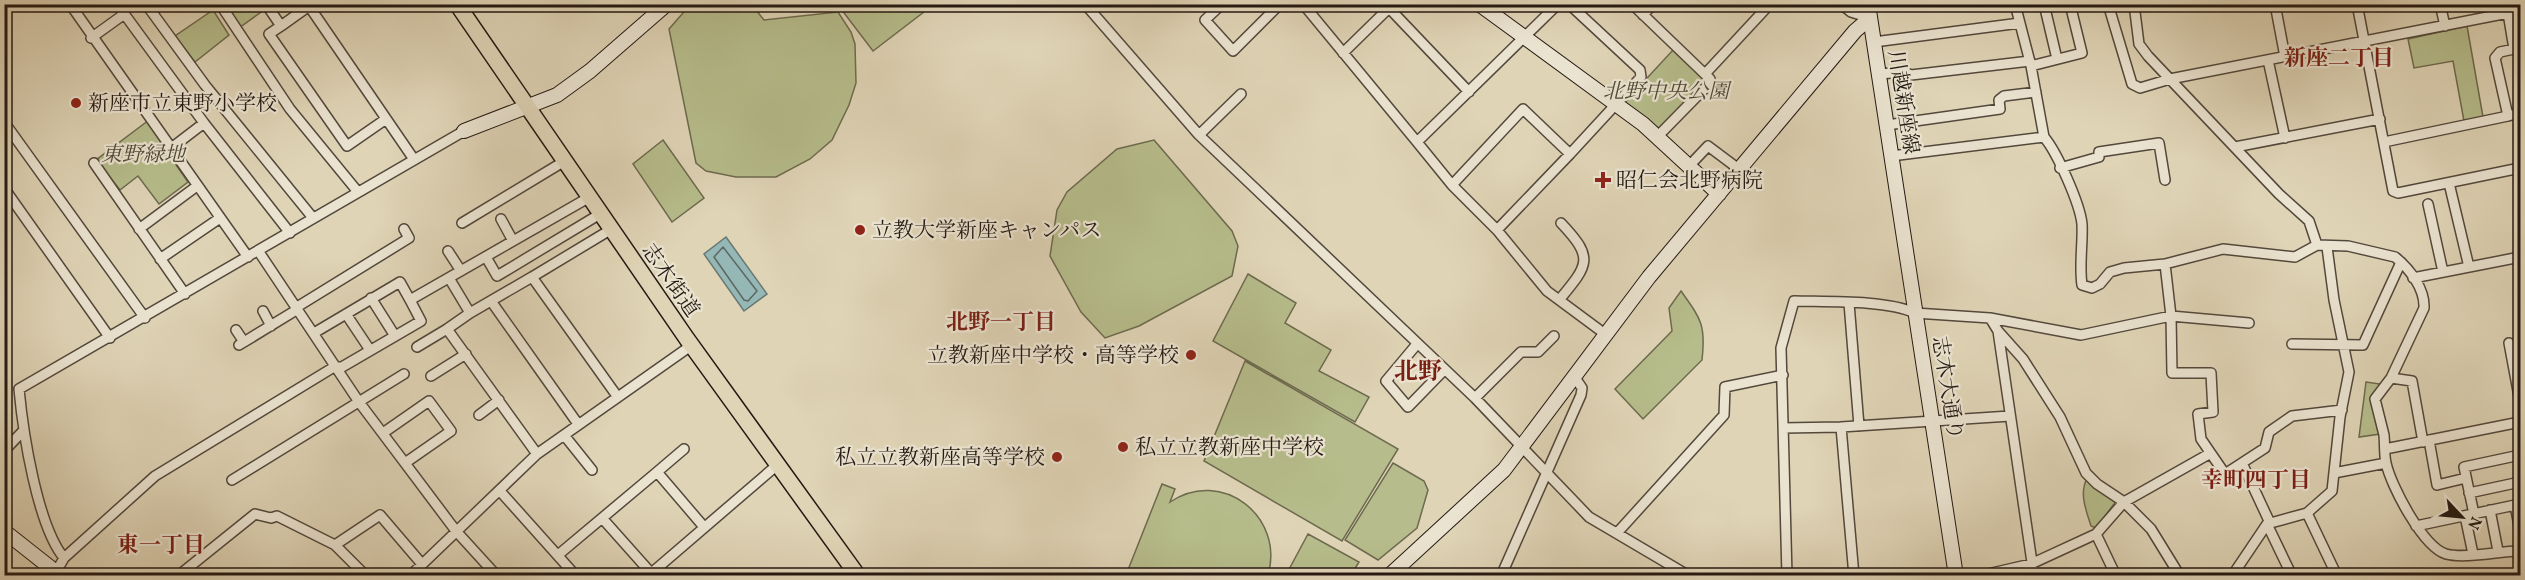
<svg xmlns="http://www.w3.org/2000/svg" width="2525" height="580" font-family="Vollkorn,'Noto Serif JP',serif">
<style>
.green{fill:#b6bc8b;stroke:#6d6a4f;stroke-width:1.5}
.water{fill:#95b7b5;stroke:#687874;stroke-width:1.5}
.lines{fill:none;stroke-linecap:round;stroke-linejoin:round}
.shore{stroke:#5c6864;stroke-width:1.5}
.street-casing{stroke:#53483c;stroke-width:12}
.secondary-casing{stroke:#241913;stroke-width:16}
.primary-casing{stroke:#241913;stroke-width:18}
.street{stroke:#eae3d0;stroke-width:9}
.secondary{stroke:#eae3d0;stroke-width:14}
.primary{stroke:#dfd4b6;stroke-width:15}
.poi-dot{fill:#8f2418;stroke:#eae3d0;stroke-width:2}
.labels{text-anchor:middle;stroke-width:4.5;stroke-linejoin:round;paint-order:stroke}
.park-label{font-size:21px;font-style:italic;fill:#504a37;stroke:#eae3d0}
.street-label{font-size:21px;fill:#241913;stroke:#eae3d0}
.poi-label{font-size:21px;fill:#241913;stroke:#eae3d0;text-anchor:start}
.neighbourhood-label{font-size:22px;font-weight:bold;fill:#7a1f14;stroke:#eae3d0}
.quarter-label{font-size:24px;font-weight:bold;fill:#7a1f14;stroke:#eae3d0}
</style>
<rect width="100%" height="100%" fill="#dfd4b6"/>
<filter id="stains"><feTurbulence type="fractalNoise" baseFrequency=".00333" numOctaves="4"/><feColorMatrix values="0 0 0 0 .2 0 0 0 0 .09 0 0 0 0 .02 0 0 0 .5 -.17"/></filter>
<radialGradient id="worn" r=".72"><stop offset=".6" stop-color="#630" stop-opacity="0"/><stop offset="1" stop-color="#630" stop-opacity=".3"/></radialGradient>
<path class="green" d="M224 4 260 5 264 10 239 28Z
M690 5H752L764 20 838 12 851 32 855 44 856 83 849 105 832 140 810 159 776 177H736L706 171 696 163 669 29Z
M838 5H933L873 51Z
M213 10 229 35 195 62 175 36Z
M2467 26 2483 117 2464 121 2453 61 2414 68 2408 39Z
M1673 50 1706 81 1660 130 1625 102Z
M149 120 163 140 160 142 188 182 159 204 138 176 120 190 96 160Z
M663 140 704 198 672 222 633 164Z
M1154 140 1232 231 1238 246 1232 276 1139 326 1105 338 1081 312 1050 256 1057 210 1067 192 1117 149Z
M1248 274 1296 303 1285 323 1331 350 1319 371 1369 397 1355 422 1213 341Z
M1681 291C1701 319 1706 325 1702 360L1643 419 1615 389 1672 331 1669 308Z
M1245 361 1398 449 1342 541 1204 461Z
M2366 382 2380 384 2372 398 2380 434 2359 437Z
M1393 463 1424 481 1428 490 1417 528 1378 560 1345 540Z
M2087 478 2117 500 2096 528 2091 526C2086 510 2079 494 2087 478Z
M1162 484 1175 489 1170 502C1222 467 1285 517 1268 575H1126Z
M1308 534 1359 562 1351 575H1286Z"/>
<path class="water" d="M726 237 767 294 744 311 704 254Z"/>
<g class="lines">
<path class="shore" d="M723 247 757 291 748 301 744 300 714 257Z"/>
<defs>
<path id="street" d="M70 4 248 257
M117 4 204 123
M146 4 205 85 313 218
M220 4 290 109 358 192
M266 4 281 26 309 6 413 158
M1085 4 1199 135 1475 398 1589 517 1689 576
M1222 4 1205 20 1233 51 1280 4
M1303 4 1417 142 1558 4
M1632 4 1710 79V83L1658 136
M1841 4 1851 12 1870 18
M2044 4 2057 59
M2108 4 2132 84 2140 88 2170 79 2508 13 2514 49 2500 52 2495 58 2508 116 2384 142
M2134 4 2139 44 2148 56 2279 194 2309 221 2317 245
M2275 4 2285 57
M2357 4 2393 191 2398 193 2520 168
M2440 4 2445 26
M2506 4 2508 13 2520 11
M1389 8 1469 92
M1643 15 1653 4
M281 26 269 34 347 146 386 119
M91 38 123 15
M1874 42 2020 23
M1343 53 1393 4
M2268 60 2285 138
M2031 66 2082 53 2070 4
M1705 74 1770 4
M1879 74 1904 72 1911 75 2030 61
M2508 116 2520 113
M4 122 145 318
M1887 125 2000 109 1999 100 2004 96 2036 92
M1199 135 1241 94
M2044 137C2057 152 2080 204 2082 224 2083 244 2079 264 2082 285L2092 288 2100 284 2110 272 2124 268 2165 264 2223 249 2295 257 2317 245 2348 246 2395 257C2410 269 2425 289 2424 308L2391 378 2375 399C2378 411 2381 423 2384 435 2385 445 2384 454 2386 463 2391 486 2423 547 2446 554 2465 559 2499 551 2520 551
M1417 142 1452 185 1523 109 1570 154 1641 77 1640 70 1569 4
M2235 147 2380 119
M170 149 204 123 290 233
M1891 156 2044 137 2031 66 2015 4
M94 163 185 294
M1690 165 1708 146 1740 170
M2060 168 2099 157V152L2159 143 2165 180
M2449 183 2469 267
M1452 185 1497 230 1570 154
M4 188 110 338
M2428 204 2443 272
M501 219 513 241
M462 223 563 162
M139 229 197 186
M1497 230 1547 291 1605 334
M448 251 461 271
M259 252 359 402 456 531 497 576
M486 257 497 276 600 214
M160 259 220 218
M2165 264 2171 316 2172 373H2211L2213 412 2198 414 2201 439 2225 474 2265 448 2269 432 2292 416 2342 410
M532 277 610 230
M449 278 470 313 447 329 537 454
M2413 278 2520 257
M371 298 395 336
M1560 299C1589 264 1594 258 1561 223
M491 301 578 424
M1849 303 1859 426
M297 307 409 238 404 229
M263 311 271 326
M470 313 532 277 617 396
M346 314 370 350
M1990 318 1998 331 2023 359 2060 417 2086 473 2097 484 2124 502 2151 529 2180 576
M236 330 244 342
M1998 331 2034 576
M314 333 400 282 410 300 588 198
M2509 343 2520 402
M1417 344 1386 381 1408 407 1444 370
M2292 344 2363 345 2401 262
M239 345 298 309
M417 347 447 329
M431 376 466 354
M2391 378 2412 381 2423 442
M1475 398 1521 352H1538L1554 336
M479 415 499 400
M1841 427 1854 576
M1783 428 1841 427 2010 416
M383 433 429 401 451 431 405 463
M564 435 592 470
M2429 440 2437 485 2466 478
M2385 449 2520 422
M4 451 23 431
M2242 463 2270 523
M657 472 684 449
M2334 473 2386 463
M232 480 404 374
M500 491 576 576
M2469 493 2520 482
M2515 505 2520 531
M2490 510 2498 551
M2307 513 2337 576
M2474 514 2464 467 2520 455
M2465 516 2473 554
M602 518 651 573
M2267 524 2292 576
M2416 526 2520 504
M1617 533 1724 415 1725 387 1783 375
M2096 534 2116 576
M335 545 366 576
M558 555 657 472 704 527
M64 558 155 476 334 367H342L421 321 410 300
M56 572 64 558C37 525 23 432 19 389L464 131
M178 576 255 514 271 518 277 516 335 545 380 515 421 563
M410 576 537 454 692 345
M648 576 776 466
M1501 576 1581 395 1582 388 1574 376
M1787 576 1781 348 1794 301C1828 302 1886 300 1915 313L1990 318 2081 335 2171 316 2249 323
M1979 576 2031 564 2096 534 2124 502 2209 454
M2232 576 2267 524 2307 513 2332 491 2340 417 2349 372 2334 300 2327 247"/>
<path id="secondary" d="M1479 4 1643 124 1719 194
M1868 4 1956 576
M464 131 557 95 590 71 667 4
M4 531 61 576
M1389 576 1504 470 1649 277 1855 31 1870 18"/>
<path id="primary" d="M457 4 687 339 858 576"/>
</defs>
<use href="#street" class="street-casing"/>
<use href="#secondary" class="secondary-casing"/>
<use href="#primary" class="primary-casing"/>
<use href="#street" class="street"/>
<use href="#secondary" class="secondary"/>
<use href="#primary" class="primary"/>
</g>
<g class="poi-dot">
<circle cx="76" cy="103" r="6"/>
<path d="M1600 171h6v6h6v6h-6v6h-6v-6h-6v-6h6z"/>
<circle cx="860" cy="230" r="6"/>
<circle cx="1191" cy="355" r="6"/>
<circle cx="1123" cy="447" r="6"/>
<circle cx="1057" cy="457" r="6"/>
</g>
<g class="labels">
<g class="park-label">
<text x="1666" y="98">北野中央公園</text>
<text x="143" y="161">東野緑地</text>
</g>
<g class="street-label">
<text transform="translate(1904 102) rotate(81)" y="7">川越新座線</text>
<text transform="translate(671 280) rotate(55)" y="7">志木街道</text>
<text transform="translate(1948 388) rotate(81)" y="7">志木大通り</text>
</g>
<g class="poi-label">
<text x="88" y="110">新座市立東野小学校</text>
<text x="1616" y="187">昭仁会北野病院</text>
<text x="872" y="237">立教大学新座キャンパス</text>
<text x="1179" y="362" text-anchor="end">立教新座中学校・高等学校</text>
<text x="1135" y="454">私立立教新座中学校</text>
<text x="1045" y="464" text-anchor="end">私立立教新座高等学校</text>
</g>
<g class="neighbourhood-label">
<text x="2339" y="65">新座二丁目</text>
<text x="1001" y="329">北野一丁目</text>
<text x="2256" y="487">幸町四丁目</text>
<text x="161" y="552">東一丁目</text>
</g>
<g class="quarter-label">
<text x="1418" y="379">北野</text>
</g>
</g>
<rect width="2525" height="580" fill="none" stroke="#dfd4b6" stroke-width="24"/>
<rect x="6" y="6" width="2513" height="568" fill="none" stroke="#241913" stroke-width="3"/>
<rect x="12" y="12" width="2501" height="556" fill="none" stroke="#241913" stroke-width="1.5"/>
<g transform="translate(2462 517) rotate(116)" stroke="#eae3d0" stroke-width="4.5" paint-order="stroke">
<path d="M0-4.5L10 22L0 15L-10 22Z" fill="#241913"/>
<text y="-9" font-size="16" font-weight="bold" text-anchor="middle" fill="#241913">N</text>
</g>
<rect width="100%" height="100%" filter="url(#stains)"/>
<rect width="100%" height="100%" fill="url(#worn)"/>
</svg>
